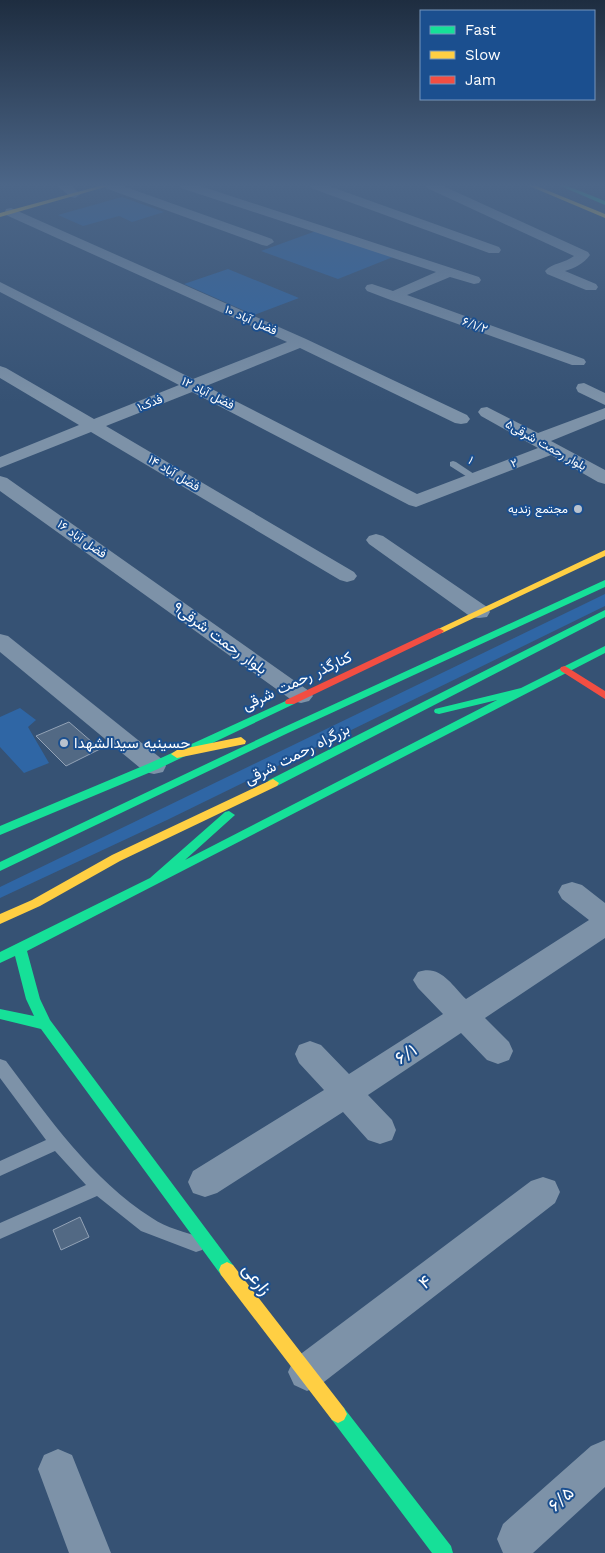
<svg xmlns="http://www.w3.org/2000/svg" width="605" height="1553" font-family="'Work Sans',Vazirmatn,sans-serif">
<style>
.green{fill:#2f66a5}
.building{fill:#526984;stroke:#92a2b6}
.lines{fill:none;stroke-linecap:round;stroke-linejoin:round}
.lane{fill:#7d92a8;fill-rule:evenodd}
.street{fill:#7d92a8;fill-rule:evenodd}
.fast{fill:#16e098;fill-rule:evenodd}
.slow{fill:#ffcf43;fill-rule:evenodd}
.jam{fill:#f24e42;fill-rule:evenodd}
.poi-dot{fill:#b9c2ce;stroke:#1b4f8f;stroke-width:2}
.labels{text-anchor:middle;stroke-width:4;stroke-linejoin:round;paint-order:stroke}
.far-street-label{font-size:12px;fill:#fff;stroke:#1b4f8f}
.far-poi-label{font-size:12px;fill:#fff;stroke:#1b4f8f;text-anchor:end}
.street-label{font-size:15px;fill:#fff;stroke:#1b4f8f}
.poi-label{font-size:15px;fill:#fff;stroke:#1b4f8f;text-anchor:start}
.near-street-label{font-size:18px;fill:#fff;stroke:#1b4f8f}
</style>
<rect width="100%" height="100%" fill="#365274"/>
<path class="green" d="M122 197 164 212 132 222 119 216 83 226 58 215Z
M316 231 393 257 338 279 261 251Z
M228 269 299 298 254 315 184 284Z
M605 594V606L167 820 0 898V887Z
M20 708 36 720 28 727 49 763 24 773 0 747V717Z"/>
<path class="building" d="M69 722 100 749 66 766 36 736Z
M80 1217 89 1237 61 1250 53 1230Z"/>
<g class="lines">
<path class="lane" d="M453 461 456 462 480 478 478 480H472L450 466V462Z
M0 1059 6 1061C49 1118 91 1179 152 1218 166 1228 186 1232 202 1238L205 1244 202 1250 196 1252 141 1231 97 1196 0 1239V1223L86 1185 55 1151 0 1176V1161L46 1140 0 1078Z"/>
<path class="street" d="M56 185H70L81 194 75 198 71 197Z
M103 185H120L272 239 274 242 267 246 262 245 105 188Z
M179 185H197L479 277 481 280 479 283 474 284 450 277 407 295 584 359 586 362 584 365H572L388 299 367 291 365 288 367 285 372 284 393 291 436 272 181 188Z
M309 185H326L499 247 501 250 499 253H489L311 188Z
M425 185H441L588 252 590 255C583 264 575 268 565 271L596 284 598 287 596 290H586L547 274 545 271C552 263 565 263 574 256L427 188Z
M11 208 306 339 467 415 470 419 467 423 461 424 455 423 300 348 206 386 417 494 538 448 481 416 478 412 481 408 487 407 538 433 605 408V419L551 441 605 470V484L598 482 551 455 416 507 409 505 192 392 106 426 354 572 357 576 354 580 347 582 340 580 91 432 0 468V457L79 425 0 378V366L6 368 94 419 179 385 0 292V282L193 379 287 342 6 215 5 212 6 209Z
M584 383 605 393V405L578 392 576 388 578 384Z
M0 476 7 478 309 691 313 696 309 701 301 703 293 701 0 491Z
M376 534 383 536 487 607 490 612 487 617 479 618 471 617 369 544 366 540 369 536Z
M0 634 8 636 163 760 166 766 163 772 154 774 145 772 0 652Z
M572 882 582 885 605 903V938L485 1018 509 1042 513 1051 509 1060 498 1064 487 1060 461 1033 368 1095 392 1120 396 1130 392 1140 380 1144 368 1140 343 1112 217 1193 205 1197 193 1193 188 1182 193 1171 324 1090 299 1063 295 1054 299 1045 310 1041 321 1045 349 1074 443 1014 418 988 413 980 418 972C440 964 451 984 466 999L589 920 562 899 558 892 562 885Z
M543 1177 555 1181 560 1192 555 1203 320 1385 307 1391 294 1385 288 1372 294 1359 531 1181Z
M605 1440V1487L533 1553H503L497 1539 503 1524 591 1446Z
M58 1449 72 1455 111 1553H69L38 1469 44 1455Z"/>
<path class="fast" d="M558 185H565L605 201V205Z
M605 580V587L288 733 0 871V862L280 729Z
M605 610V617L277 786H269L267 783 269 780Z
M605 646V653L27 951 40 999 50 1020 233 1265 235 1270 233 1275 227 1278 221 1275 41 1029 0 1019V1009L34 1016 26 999 15 956 0 963V952L150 878 225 812 229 811 235 815 185 860 497 700 439 714 435 713 434 711 435 709 521 688Z
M290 699 295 702 294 704 158 769 0 835V826L150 763Z
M338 1405 344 1408 451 1546 453 1553H432L332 1420 329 1414 332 1408Z"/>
<path class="slow" d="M103 185H112L0 217V213Z
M527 185H534L605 214V218Z
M605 550V556L442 633H436L434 631Z
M241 737 246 741 245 744 177 758 171 754 177 750Z
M273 779 279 783 277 786 120 861 40 906 0 924V914L32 900 112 855Z
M227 1262 233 1265 344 1408 347 1414 344 1420 338 1423 332 1420 221 1275 219 1270 221 1265Z"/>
<path class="jam" d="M439 628 444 631 442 633 294 704H286L285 702 286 700Z
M565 666 605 691V699L561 671 560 669 561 667Z"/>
</g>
<linearGradient id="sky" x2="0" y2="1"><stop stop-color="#1e2d40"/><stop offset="0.46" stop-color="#4c6688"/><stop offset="1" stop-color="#4c6688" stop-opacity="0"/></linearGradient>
<rect width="605" height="402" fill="url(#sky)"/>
<g class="poi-dot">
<circle cx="578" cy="509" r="5"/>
<circle cx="64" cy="743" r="5"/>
</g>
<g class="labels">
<g class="far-street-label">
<text transform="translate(251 320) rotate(24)" y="4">فضل آباد ۱۰</text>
<text transform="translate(475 325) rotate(20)" y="4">۶/۱/۲</text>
<text transform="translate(208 393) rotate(27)" y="4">فضل آباد ۱۲</text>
<text transform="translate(150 403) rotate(-22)" y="4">فدک۱</text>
<text transform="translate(546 445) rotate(29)" y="4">۵بلوار رحمت شرقی</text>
<text transform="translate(471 460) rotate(33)" y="4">۱</text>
<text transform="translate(514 463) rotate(-21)" y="4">۲</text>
<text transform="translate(174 473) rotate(31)" y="4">فضل آباد ۱۴</text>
<text transform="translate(82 539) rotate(35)" y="4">فضل آباد ۱۶</text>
</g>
<g class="far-poi-label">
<text x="568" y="513">مجتمع زندیه</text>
</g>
<g class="street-label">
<text transform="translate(220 638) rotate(36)" y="5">بلوار رحمت شرقی۹</text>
<text transform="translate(297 681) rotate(-25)" y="5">کنارگذر رحمت شرقی</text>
<text transform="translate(297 754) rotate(-27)" y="5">بزرگراه رحمت شرقی</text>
</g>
<g class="poi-label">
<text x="74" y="748">حسینیه سیدالشهدا</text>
</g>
<g class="near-street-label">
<text transform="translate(406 1054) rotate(-33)" y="6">۶/۱</text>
<text transform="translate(257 1279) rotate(52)" y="6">زارعی</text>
<text transform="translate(425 1282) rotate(-37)" y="6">۴</text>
<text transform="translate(561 1499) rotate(-42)" y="6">۶/۵</text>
</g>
</g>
<rect x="420" y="10" width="175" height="90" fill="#1b4f8f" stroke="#7695bc"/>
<rect x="430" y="26" width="25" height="8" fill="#16e098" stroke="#7695bc"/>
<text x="465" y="35" font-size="15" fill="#ffffff">Fast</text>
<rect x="430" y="51" width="25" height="8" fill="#ffcf43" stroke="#7695bc"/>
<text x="465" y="60" font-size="15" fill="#ffffff">Slow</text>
<rect x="430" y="76" width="25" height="8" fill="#f24e42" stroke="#7695bc"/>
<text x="465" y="85" font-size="15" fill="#ffffff">Jam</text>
</svg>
